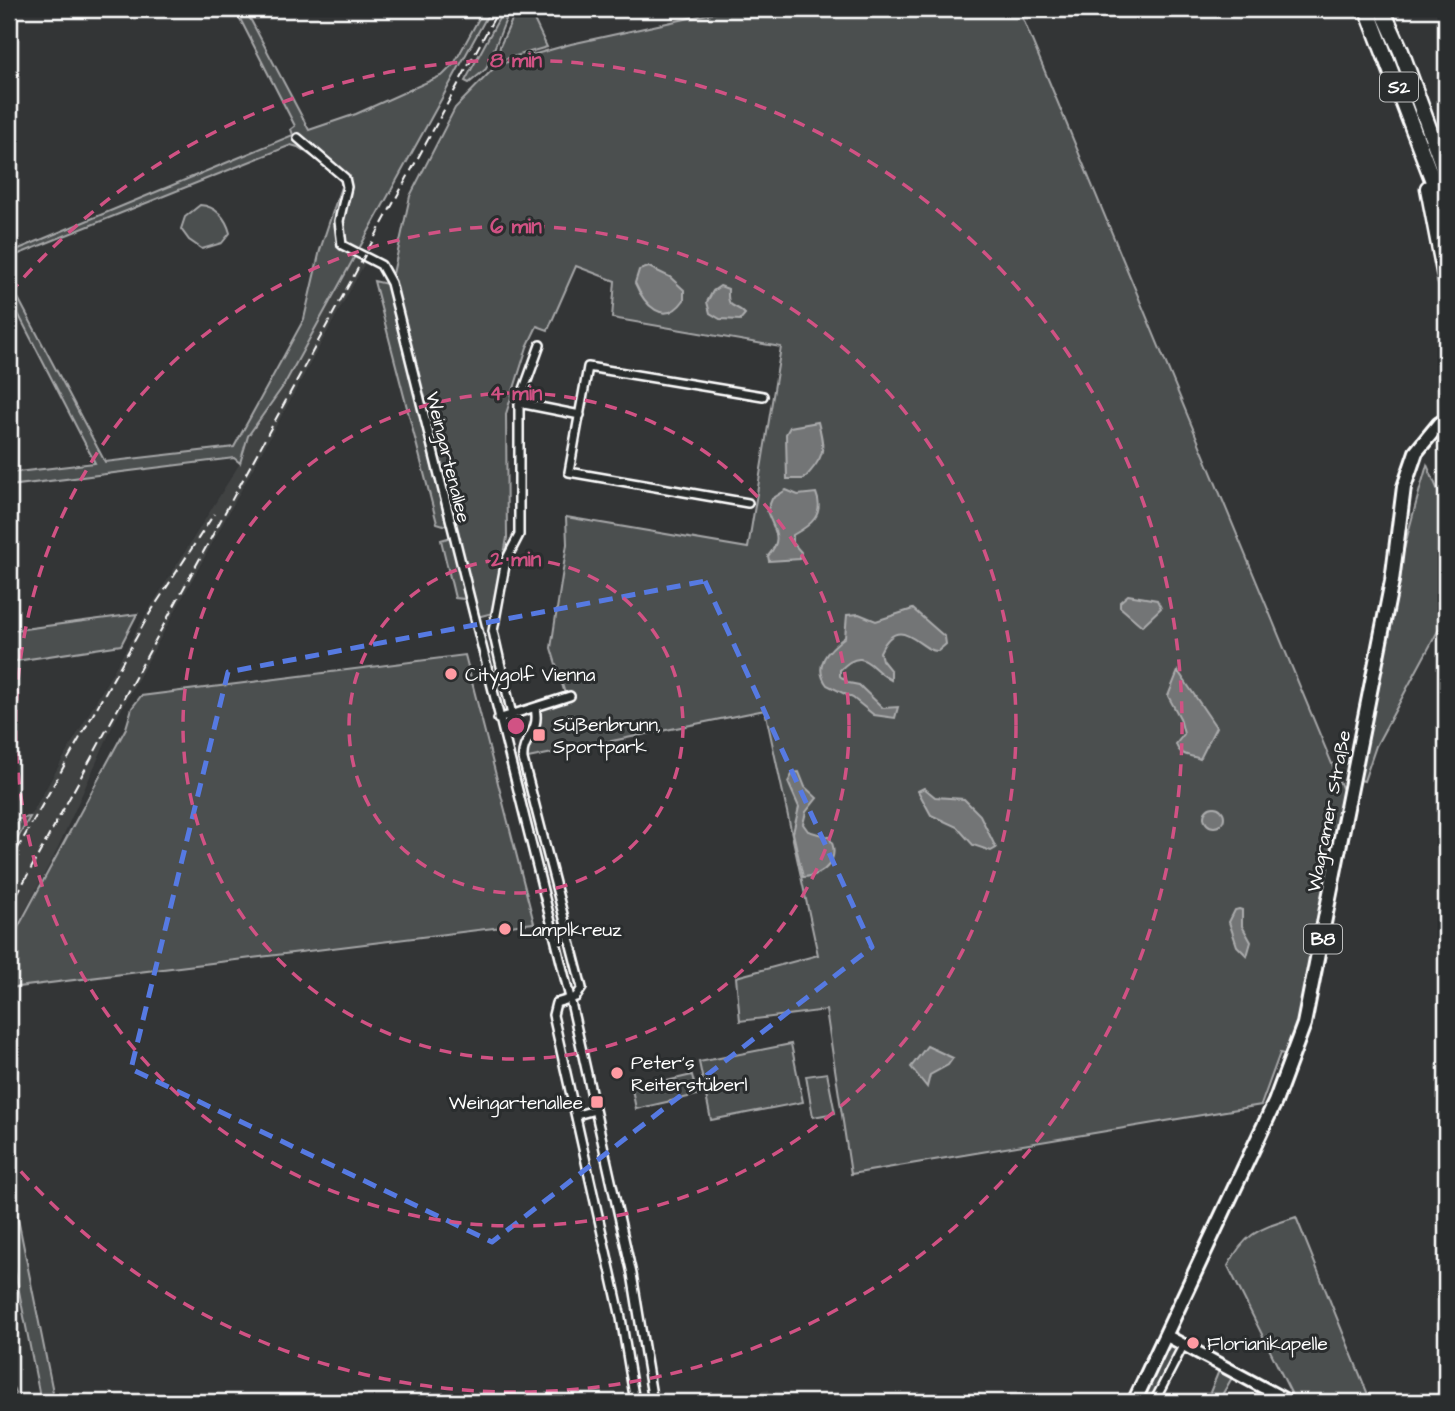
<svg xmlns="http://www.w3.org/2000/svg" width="1455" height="1411" font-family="'Architects Daughter',sans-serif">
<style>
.built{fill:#404243}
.green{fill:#4c4f50;stroke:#a6a7a8;stroke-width:2}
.water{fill:#737576;stroke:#abacad;stroke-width:2}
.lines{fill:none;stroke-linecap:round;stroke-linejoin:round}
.street-casing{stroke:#fff;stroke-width:12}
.secondary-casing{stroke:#fff;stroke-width:16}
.primary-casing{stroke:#fff;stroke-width:18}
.highway-casing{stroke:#fff;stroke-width:19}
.street{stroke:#2a2d2e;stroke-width:7}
.secondary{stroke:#2a2d2e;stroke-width:10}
.primary{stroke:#2a2d2e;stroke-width:12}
.highway{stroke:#2a2d2e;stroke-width:14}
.rail{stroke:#fff;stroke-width:2;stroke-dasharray:10 5;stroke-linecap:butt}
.marked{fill:none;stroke:#567ae2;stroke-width:5;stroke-dasharray:14 9;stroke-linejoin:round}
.ring{fill:none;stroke:#d15284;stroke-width:3.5;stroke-dasharray:12 9}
.poi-dot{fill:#ff9aa2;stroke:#2a2d2e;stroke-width:2.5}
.labels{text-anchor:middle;stroke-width:6;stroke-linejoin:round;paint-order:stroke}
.shield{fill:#2a2d2e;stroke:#bfc0c0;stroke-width:2}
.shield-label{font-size:18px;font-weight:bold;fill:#fff}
.street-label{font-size:19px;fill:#fff;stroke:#2a2d2e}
.poi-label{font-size:19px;fill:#fff;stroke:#2a2d2e;text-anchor:start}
.centre{fill:#d15284;stroke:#2a2d2e;stroke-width:3.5}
.ring-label{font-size:21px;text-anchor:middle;font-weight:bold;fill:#d15284;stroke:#2a2d2e;stroke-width:6;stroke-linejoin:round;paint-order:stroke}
</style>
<rect width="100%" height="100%" fill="#333536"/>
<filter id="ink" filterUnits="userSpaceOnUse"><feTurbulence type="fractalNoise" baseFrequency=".0143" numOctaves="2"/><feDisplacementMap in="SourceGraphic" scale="14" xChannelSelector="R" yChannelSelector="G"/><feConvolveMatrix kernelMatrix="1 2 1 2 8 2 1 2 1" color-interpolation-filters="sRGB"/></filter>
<g filter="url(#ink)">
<path class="built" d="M356 255 366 261 114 723 56 852 9 941V853L142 621 240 463 248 436 284 385Z
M769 1390 770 1402H704L720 1398Z"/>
<path class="green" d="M235 9H245L309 130 356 114 443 75 454 64 484 9H491L284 385 248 436 240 463 234 458 9 486V473L95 463 9 296V281L105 462 234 447 304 319 320 250 342 184 338 174 298 147 291 145 9 258V253L293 135 291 129 295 126Z
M504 9H510L486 69 469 83 465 81Z
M517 9H529L547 47 498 61 500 46Z
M731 9H1019L1342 788 1346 789 1310 985 1290 1056 1280 1053 1261 1105 851 1174 826 1010 740 1021 736 977 818 955 765 710 523 759V751L534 732 535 708 566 697 551 648 567 544 566 517 748 548 781 347 612 318 615 281 576 266 548 330 537 326 527 347 506 414 507 538 493 613 473 618 391 283 410 196 455 108 497 65 571 44Z
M200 205C216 206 226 218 230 233L222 243 202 249 189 240 181 229 185 217Z
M374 281 387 284 447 526 437 523Z
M1427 465 1446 509V616L1376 746 1364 781 1360 780C1373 679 1398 562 1427 465Z
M451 537 465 599 455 598 441 540Z
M137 614 121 645 9 662V631Z
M465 655 534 923 9 988V944L126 728 132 708 141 696Z
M29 817H30L9 853V821Z
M791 1044 803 1102 711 1120 699 1062Z
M827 1073 835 1113 813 1117 806 1076Z
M692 1075 697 1095 636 1109 632 1089Z
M9 1174 55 1402H41L9 1241Z
M1296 1217 1371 1402H1301L1293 1397 1228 1266C1246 1231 1260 1229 1296 1217Z
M1173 1346 1178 1349 1150 1402H1141L1168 1348Z
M1220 1368 1233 1376 1222 1395 1223 1402H1206Z"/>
<path class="water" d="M649 267 670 277 684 290V300C664 328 644 304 635 283L639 270Z
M720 286 728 289C727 312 735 302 745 314L740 320 720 319 710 313 707 302 713 291Z
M818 422C826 453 824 456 804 479H787L786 434 790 427Z
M786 490 798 495 816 493C825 515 811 525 793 535V543L801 552 800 559 769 561 768 556C784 538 774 531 767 511L772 499Z
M1128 595 1157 600 1161 608 1142 626 1120 607V602Z
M913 609 945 637 946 644 938 651C921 653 900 610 880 652L882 660 891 671V680C869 669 865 645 840 670V676L849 683 859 685 883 708 898 707 895 718 874 715 853 698 827 685C812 665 829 649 845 637L847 615 859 614 876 621Z
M1178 671 1216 727 1200 759C1190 755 1179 756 1176 744L1184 734 1180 718 1168 696Z
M799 772 805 787 817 798 806 812 803 824 808 831 829 837C842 858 824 877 803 877L793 833 799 807 788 782 793 773Z
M924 788 935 797 964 799 980 815 996 848 991 851 973 845 957 827 931 815 918 791Z
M1204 817a10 10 0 1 1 20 0a10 10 0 1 1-20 0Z
M1239 909 1242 910V926L1251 942 1247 956 1237 946 1229 922 1235 910Z
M927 1046 953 1058 948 1065 930 1075 927 1087 911 1067Z"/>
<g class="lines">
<defs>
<path id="street" d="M298 138 345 178 347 187 339 221 342 245 381 265 391 283 570 998 632 1274 653 1402
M519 403 580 415
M748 503 569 472 588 367 763 396
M535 708C541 733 521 738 523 759L582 988 576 997 556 1003 553 1015 621 1318 635 1402
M512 715 493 631 506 560 519 535V403L540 345
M498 719 570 696
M577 1115 595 1110
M9 1391 11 1402
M1154 1402 1184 1344"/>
<path id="secondary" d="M1167 1336 1290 1402"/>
<path id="primary" d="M1134 1402 1275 1102 1304 1024 1392 581 1404 487 1416 452 1439 424 1446 420"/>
<path id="highway" d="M1367 9 1446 215
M1382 9 1401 51 1446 175
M1428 188 1446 282"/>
</defs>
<use href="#street" class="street-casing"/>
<use href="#secondary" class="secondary-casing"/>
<use href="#primary" class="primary-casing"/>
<use href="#highway" class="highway-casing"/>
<use href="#street" class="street"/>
<use href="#secondary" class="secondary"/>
<use href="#primary" class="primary"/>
<use href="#highway" class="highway"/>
<path class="rail" d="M9 864 150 613 214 514
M9 909 499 9"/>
</g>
</g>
<path class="marked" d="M705 581 872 947 492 1242 131 1069 228 672Z"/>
<g class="ring">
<circle cx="516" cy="726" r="167"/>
<circle cx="516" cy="726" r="333"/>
<circle cx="516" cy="726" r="500"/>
<path d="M10 293A666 666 0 1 1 10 1159"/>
</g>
<g class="poi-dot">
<circle cx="451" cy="674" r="7"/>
<rect x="532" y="728" width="14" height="14" rx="3.5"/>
<circle cx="505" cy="929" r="7"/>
<circle cx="617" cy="1073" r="7"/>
<rect x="590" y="1095" width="14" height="14" rx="3.5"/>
<circle cx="1193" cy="1343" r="7"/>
</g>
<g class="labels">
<g class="shield">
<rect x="1380" y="72.5" width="38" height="29" rx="5"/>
<rect x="1304" y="924.5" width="38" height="29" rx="5"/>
</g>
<g class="shield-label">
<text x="1399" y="93">S2</text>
<text x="1323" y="945">B8</text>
</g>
<g class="street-label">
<text transform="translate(449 457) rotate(76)" y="7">Weingartenallee</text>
<text transform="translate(1328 811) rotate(-79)" y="7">Wagramer Straße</text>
</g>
<g class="poi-label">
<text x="465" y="681">Citygolf Vienna</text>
<text x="553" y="731">Süßenbrunn,<tspan x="553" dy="22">Sportpark</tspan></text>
<text x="519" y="936">Lamplkreuz</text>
<text x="631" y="1069">Peter's<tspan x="631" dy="22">Reiterstüberl</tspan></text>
<text x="583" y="1109" text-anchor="end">Weingartenallee</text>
<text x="1207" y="1350">Florianikapelle</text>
</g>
</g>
<circle cx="516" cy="726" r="10" class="centre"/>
<g class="ring-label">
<text x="516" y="67">8 min</text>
<text x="516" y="233">6 min</text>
<text x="516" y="400">4 min</text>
<text x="516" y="566">2 min</text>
</g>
<rect width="1455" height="1411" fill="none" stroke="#2a2d2e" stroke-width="35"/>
<rect x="18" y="18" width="1420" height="1376" fill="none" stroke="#fff" stroke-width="2.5" filter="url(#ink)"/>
</svg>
